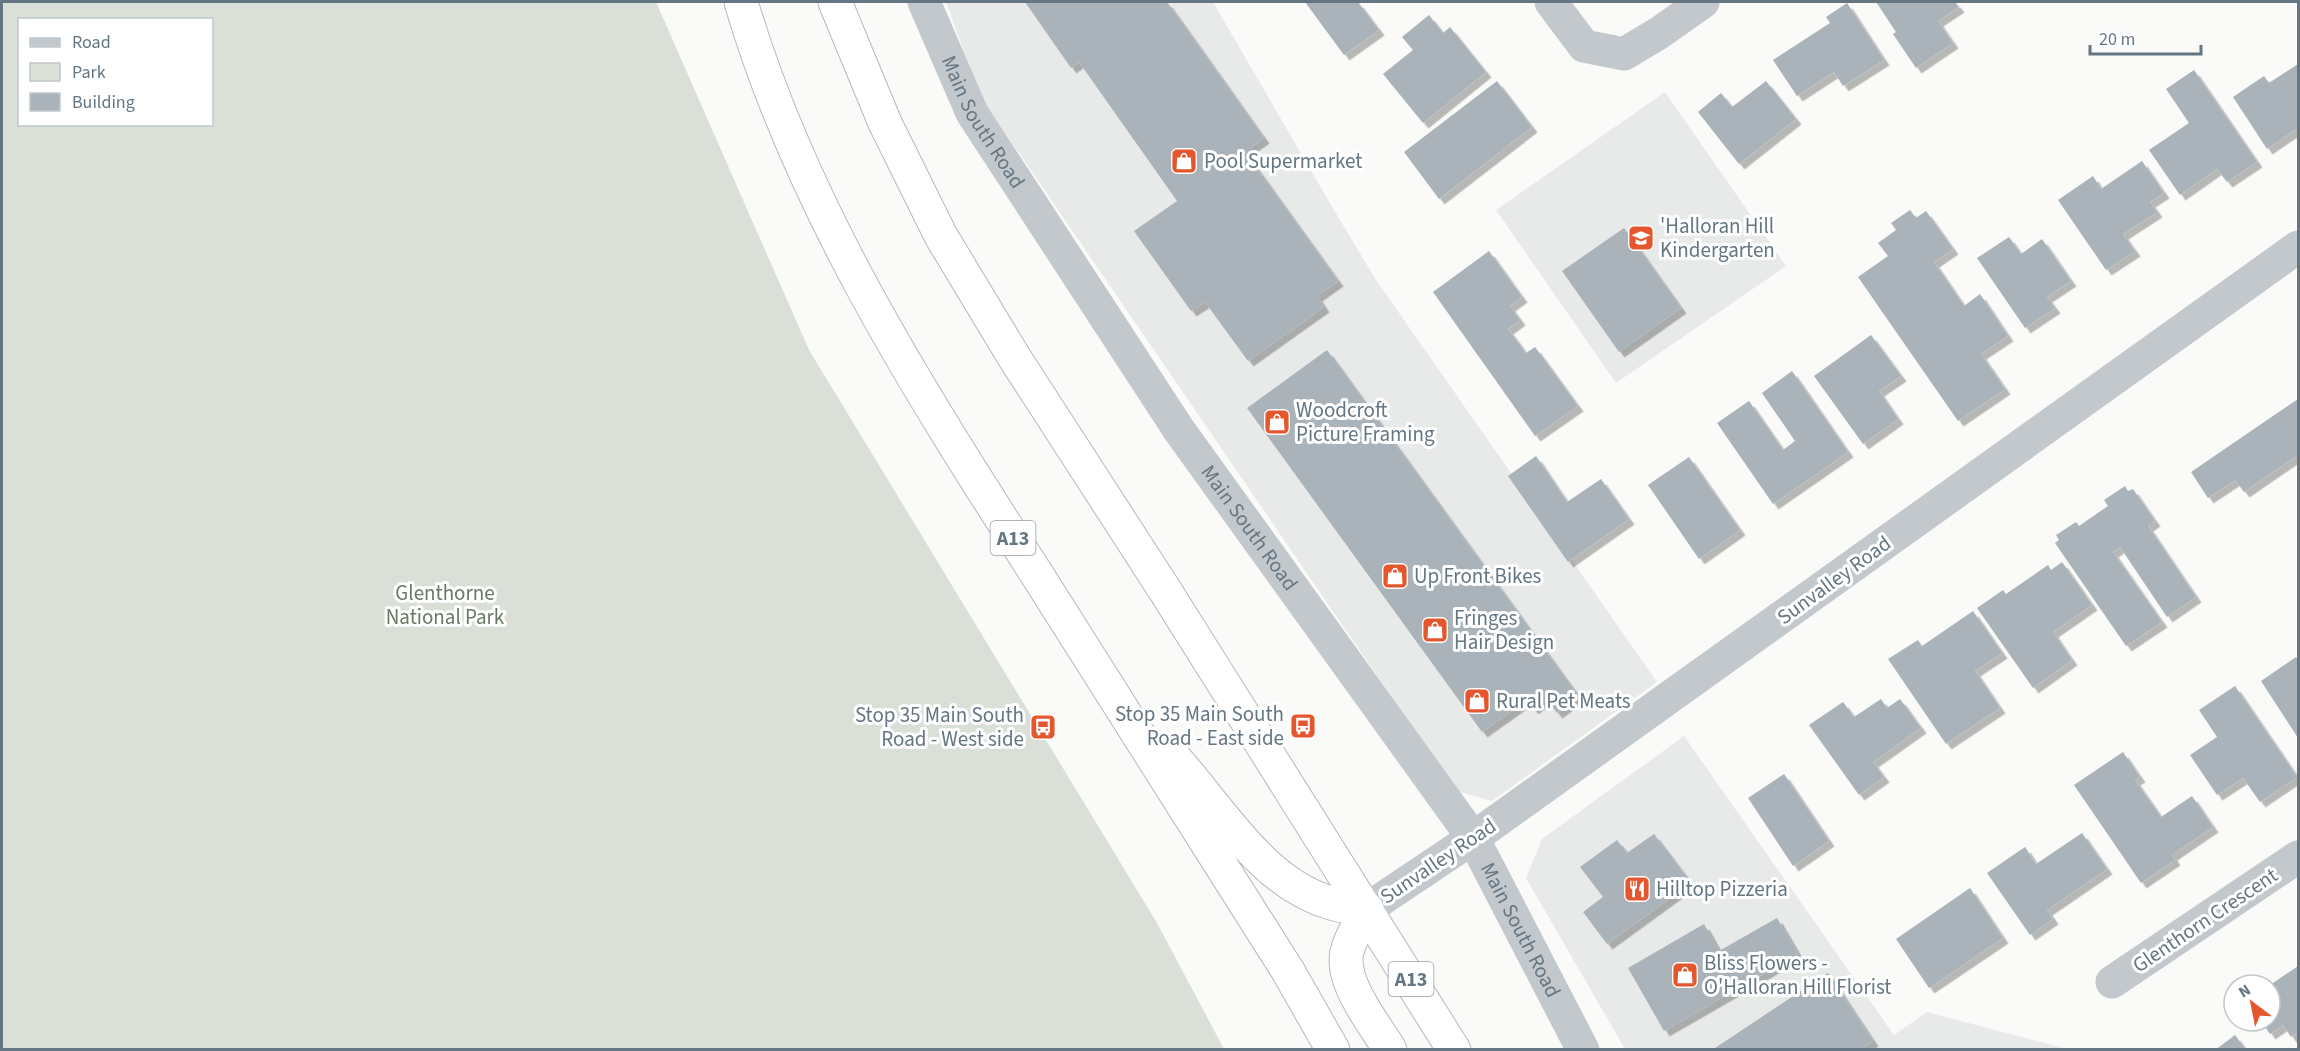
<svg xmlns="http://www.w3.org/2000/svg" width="2300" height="1051" font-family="'Source Sans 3',sans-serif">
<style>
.built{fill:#e8e9e9}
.green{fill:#dadfd7;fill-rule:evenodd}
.building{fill:#aab3b9;filter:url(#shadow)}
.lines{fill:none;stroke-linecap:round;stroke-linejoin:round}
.highway-casing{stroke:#b4b9bd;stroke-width:35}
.minor{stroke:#c3c8cc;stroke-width:33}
.highway{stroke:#fff;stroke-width:33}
.labels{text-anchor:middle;stroke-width:6;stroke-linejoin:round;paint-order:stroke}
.shield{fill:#fff;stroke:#939fa8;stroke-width:1.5}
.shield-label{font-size:20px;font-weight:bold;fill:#657683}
.street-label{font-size:21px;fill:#657683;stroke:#fff}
.poi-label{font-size:21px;fill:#657683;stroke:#fff;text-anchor:start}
.park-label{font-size:21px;fill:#687a64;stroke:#fff}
</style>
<defs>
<filter id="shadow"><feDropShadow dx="5.5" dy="5.5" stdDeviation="0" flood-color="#0004"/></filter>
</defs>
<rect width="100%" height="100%" fill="#fafaf8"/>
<path class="built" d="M946 2H1213L1328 200 1376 280 1657 682 1492 801 1456 791 980 96Z
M1665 92 1786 266 1616 383 1496 210Z
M1684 736 1894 1035 1927 1012 2067 1049H1625L1526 878 1542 839Z"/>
<path class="green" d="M2 2H656L809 350 1157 923 1224 1049H2ZM20 20H212V124H20Z"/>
<path class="building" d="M1025 2H1167L1264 138 1245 152 1338 281 1317 296 1324 307 1248 361 1205 302 1191 311 1134 231 1177 201 1079 62 1071 68Z
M1305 2H1358L1379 30 1344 55Z
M1876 2H1955L1959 7 1938 21 1953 43 1916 68 1893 34 1896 32Z
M1847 3 1884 60 1843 86 1834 72 1797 96 1773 60 1830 23 1826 17Z
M1429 15 1443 33 1450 27 1486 72 1423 123 1383 74 1413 50 1402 37Z
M2298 64V128L2267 149 2233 97 2264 76 2269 83Z
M2194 70 2257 162 2227 182 2217 169 2180 195 2149 150 2189 123 2166 89Z
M1497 81 1532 127 1439 199 1404 152Z
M1766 81 1796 119 1739 164 1698 112 1721 93 1732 107Z
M2142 161 2164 193 2150 202 2157 212 2123 234 2135 251 2106 270 2058 200 2093 176 2101 189Z
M1910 210 1916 218 1926 211 1953 249 1934 262 1964 306 1980 294 2008 336 1981 354 2005 389 1958 421 1858 277 1888 256 1878 243 1896 230 1891 223Z
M1624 228 1681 308 1619 352 1562 271Z
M2009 237 2021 254 2042 239 2071 281 2047 297 2055 308 2025 328 1977 258Z
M1489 251 1522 297 1510 306 1520 320 1508 329 1526 353 1535 347 1578 406 1535 436 1433 292Z
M1871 335 1901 376 1879 391 1898 419 1863 444 1814 376Z
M1327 350 1579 697 1557 713 1546 699 1533 709 1527 700 1482 732 1247 408Z
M1792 371 1848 452 1773 504 1717 423 1749 401 1783 450 1795 441 1762 393Z
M2298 399V455L2244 492 2235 480 2208 498 2191 472Z
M1536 456 1567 502 1601 479 1629 519 1568 562 1508 476Z
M1689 457 1740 530 1699 559 1648 485Z
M2125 486 2128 491 2133 489 2155 521 2148 526 2196 597 2167 617 2120 547 2113 552 2162 622 2126 646 2055 543 2059 540 2056 535 2076 522 2079 526 2108 506 2104 500Z
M2062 562 2092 605 2053 632 2072 660 2033 688 1977 608 2003 590 2006 594 2048 565 2051 570Z
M1973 611 2002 653 1975 671 2000 708 1946 744 1888 659 1918 640 1922 646Z
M2296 657 2298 660V738L2261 681Z
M2235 686 2297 777 2260 802 2243 778 2217 795 2190 755 2217 737 2199 710Z
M1881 699 1887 708 1900 699 1921 728 1873 762 1884 777 1859 795 1809 725 1843 702 1854 717Z
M2123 752 2140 777 2135 780 2161 817 2192 796 2213 827 2172 855 2175 860 2141 883 2074 785Z
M1784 774 1829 841 1793 866 1748 798Z
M2082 833 2107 869 2047 910 2053 919 2030 935 1987 873 2025 847 2036 864Z
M1654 834 1691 883 1607 944 1583 912 1603 897 1580 867 1617 840 1627 853Z
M1970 888 2003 938 1929 988 1896 939Z
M1777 918 1798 954 1664 1031 1628 968 1704 924 1719 951Z
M2298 966V1032L2291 1037 2283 1025 2270 1034 2261 1021H2270V985Z
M1828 973 1873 1041 1860 1050H1712Z
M2235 1035 2246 1050H2215Z"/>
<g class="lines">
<defs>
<path id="highway" d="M741 2C802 209 920 392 1036 573 1120 705 1204 838 1288 971L1333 1050
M835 2 885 123 941 236 1014 357 1166 592 1454 1050
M1169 752C1217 803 1260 883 1331 903 1343 907 1355 907 1367 909
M1367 909C1361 922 1352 935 1348 948 1337 979 1374 1023 1390 1050"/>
</defs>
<use href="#highway" class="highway-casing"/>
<g class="minor">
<path id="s1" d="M924 2 972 113 1179 430 1473 838 1583 1050"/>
<path d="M1551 2 1584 46 1624 54 1659 33 1703 2"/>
<path d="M1367 909 1473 838 2298 247"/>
<path d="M2112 982 2298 857"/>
</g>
<use href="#highway" class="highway"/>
</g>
<defs>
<symbol id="shop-square" viewBox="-11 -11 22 22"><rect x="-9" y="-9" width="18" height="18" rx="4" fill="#e4572e" stroke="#fff"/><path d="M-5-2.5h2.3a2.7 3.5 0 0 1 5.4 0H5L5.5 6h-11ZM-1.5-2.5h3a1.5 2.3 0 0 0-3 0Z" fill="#fff"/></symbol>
<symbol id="school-square" viewBox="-11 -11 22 22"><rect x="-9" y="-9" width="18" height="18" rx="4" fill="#e4572e" stroke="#fff"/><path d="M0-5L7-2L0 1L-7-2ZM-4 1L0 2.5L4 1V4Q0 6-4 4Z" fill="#fff"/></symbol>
<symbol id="bus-square" viewBox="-11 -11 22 22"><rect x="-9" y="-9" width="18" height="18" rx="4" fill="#e4572e" stroke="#fff"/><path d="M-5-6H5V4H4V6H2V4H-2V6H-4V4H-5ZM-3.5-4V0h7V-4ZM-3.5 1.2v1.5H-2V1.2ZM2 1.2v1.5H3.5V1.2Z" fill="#fff"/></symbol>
<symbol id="restaurant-square" viewBox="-11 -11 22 22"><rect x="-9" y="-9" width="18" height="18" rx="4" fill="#e4572e" stroke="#fff"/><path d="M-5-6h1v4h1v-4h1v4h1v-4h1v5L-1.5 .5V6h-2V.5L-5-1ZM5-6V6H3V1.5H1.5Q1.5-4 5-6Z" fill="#fff"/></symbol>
</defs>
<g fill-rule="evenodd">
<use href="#shop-square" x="1169" y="146" width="30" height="30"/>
<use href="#school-square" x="1626" y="223" width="30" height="30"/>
<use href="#shop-square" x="1262" y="407" width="30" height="30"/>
<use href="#shop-square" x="1380" y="561" width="30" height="30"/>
<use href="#shop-square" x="1420" y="615" width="30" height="30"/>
<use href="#shop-square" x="1462" y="686" width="30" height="30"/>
<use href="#bus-square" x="1288" y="711" width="30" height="30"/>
<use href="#bus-square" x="1028" y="712" width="30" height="30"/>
<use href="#restaurant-square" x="1622" y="874" width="30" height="30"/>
<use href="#shop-square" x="1670" y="960" width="30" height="30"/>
</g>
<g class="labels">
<g class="shield">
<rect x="990.5" y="521" width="45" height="34" rx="4.5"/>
<rect x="1388.5" y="962" width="45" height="34" rx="4.5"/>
</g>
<g class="shield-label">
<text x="1013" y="545">A13</text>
<text x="1411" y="986">A13</text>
</g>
<g class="street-label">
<text dy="7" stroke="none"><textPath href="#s1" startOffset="134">Main South Road</textPath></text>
<text dy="7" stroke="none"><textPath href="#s1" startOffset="620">Main South Road</textPath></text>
<text transform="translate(1834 580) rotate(-36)" y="7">Sunvalley Road</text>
<text transform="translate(1438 861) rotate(-34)" y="7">Sunvalley Road</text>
<text transform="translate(2205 920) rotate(-34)" y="7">Glenthorn Crescent</text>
<text dy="7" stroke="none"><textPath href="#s1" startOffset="1106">Main South Road</textPath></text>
</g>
<g class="poi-label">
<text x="1204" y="168">Pool Supermarket</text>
<text x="1660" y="233">'Halloran Hill<tspan x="1660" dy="24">Kindergarten</tspan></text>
<text x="1296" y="417">Woodcroft<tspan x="1296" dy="24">Picture Framing</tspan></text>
<text x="1414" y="583">Up Front Bikes</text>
<text x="1454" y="625">Fringes<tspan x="1454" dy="24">Hair Design</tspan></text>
<text x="1496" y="708">Rural Pet Meats</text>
<text x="1284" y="721" text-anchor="end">Stop 35 Main South<tspan x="1284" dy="24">Road - East side</tspan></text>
<text x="1024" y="722" text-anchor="end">Stop 35 Main South<tspan x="1024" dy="24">Road - West side</tspan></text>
<text x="1656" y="896">Hilltop Pizzeria</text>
<text x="1704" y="970">Bliss Flowers -<tspan x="1704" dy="24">O'Halloran Hill Florist</tspan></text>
</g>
<g class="park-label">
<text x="445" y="600">Glenthorne<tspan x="445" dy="24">National Park</tspan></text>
</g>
</g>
<rect width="2300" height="1051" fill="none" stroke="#657683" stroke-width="6"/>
<rect x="18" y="18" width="195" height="108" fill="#ffffff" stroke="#c1c8cd" stroke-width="1.5"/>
<rect x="30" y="38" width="30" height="9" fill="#c3c8cc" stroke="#c1c8cd" stroke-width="1.5"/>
<text x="72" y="48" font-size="18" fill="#657683">Road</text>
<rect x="30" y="63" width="30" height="18" fill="#dadfd7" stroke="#c1c8cd" stroke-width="1.5"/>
<text x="72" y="78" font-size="18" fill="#657683">Park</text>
<rect x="30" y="93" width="30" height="18" fill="#aab3b9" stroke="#c1c8cd" stroke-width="1.5"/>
<text x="72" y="108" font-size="18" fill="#657683">Building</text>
<g transform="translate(2252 1003) rotate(328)"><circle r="28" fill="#ffffff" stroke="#c1c8cd" stroke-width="1.5"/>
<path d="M0-4.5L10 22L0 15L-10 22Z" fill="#e4572e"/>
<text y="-9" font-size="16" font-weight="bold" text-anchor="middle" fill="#657683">N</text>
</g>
<path d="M2090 45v9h111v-9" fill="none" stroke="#657683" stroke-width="3"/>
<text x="2099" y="45" font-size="18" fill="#657683" stroke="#ffffff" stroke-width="4.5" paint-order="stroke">20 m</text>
</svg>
